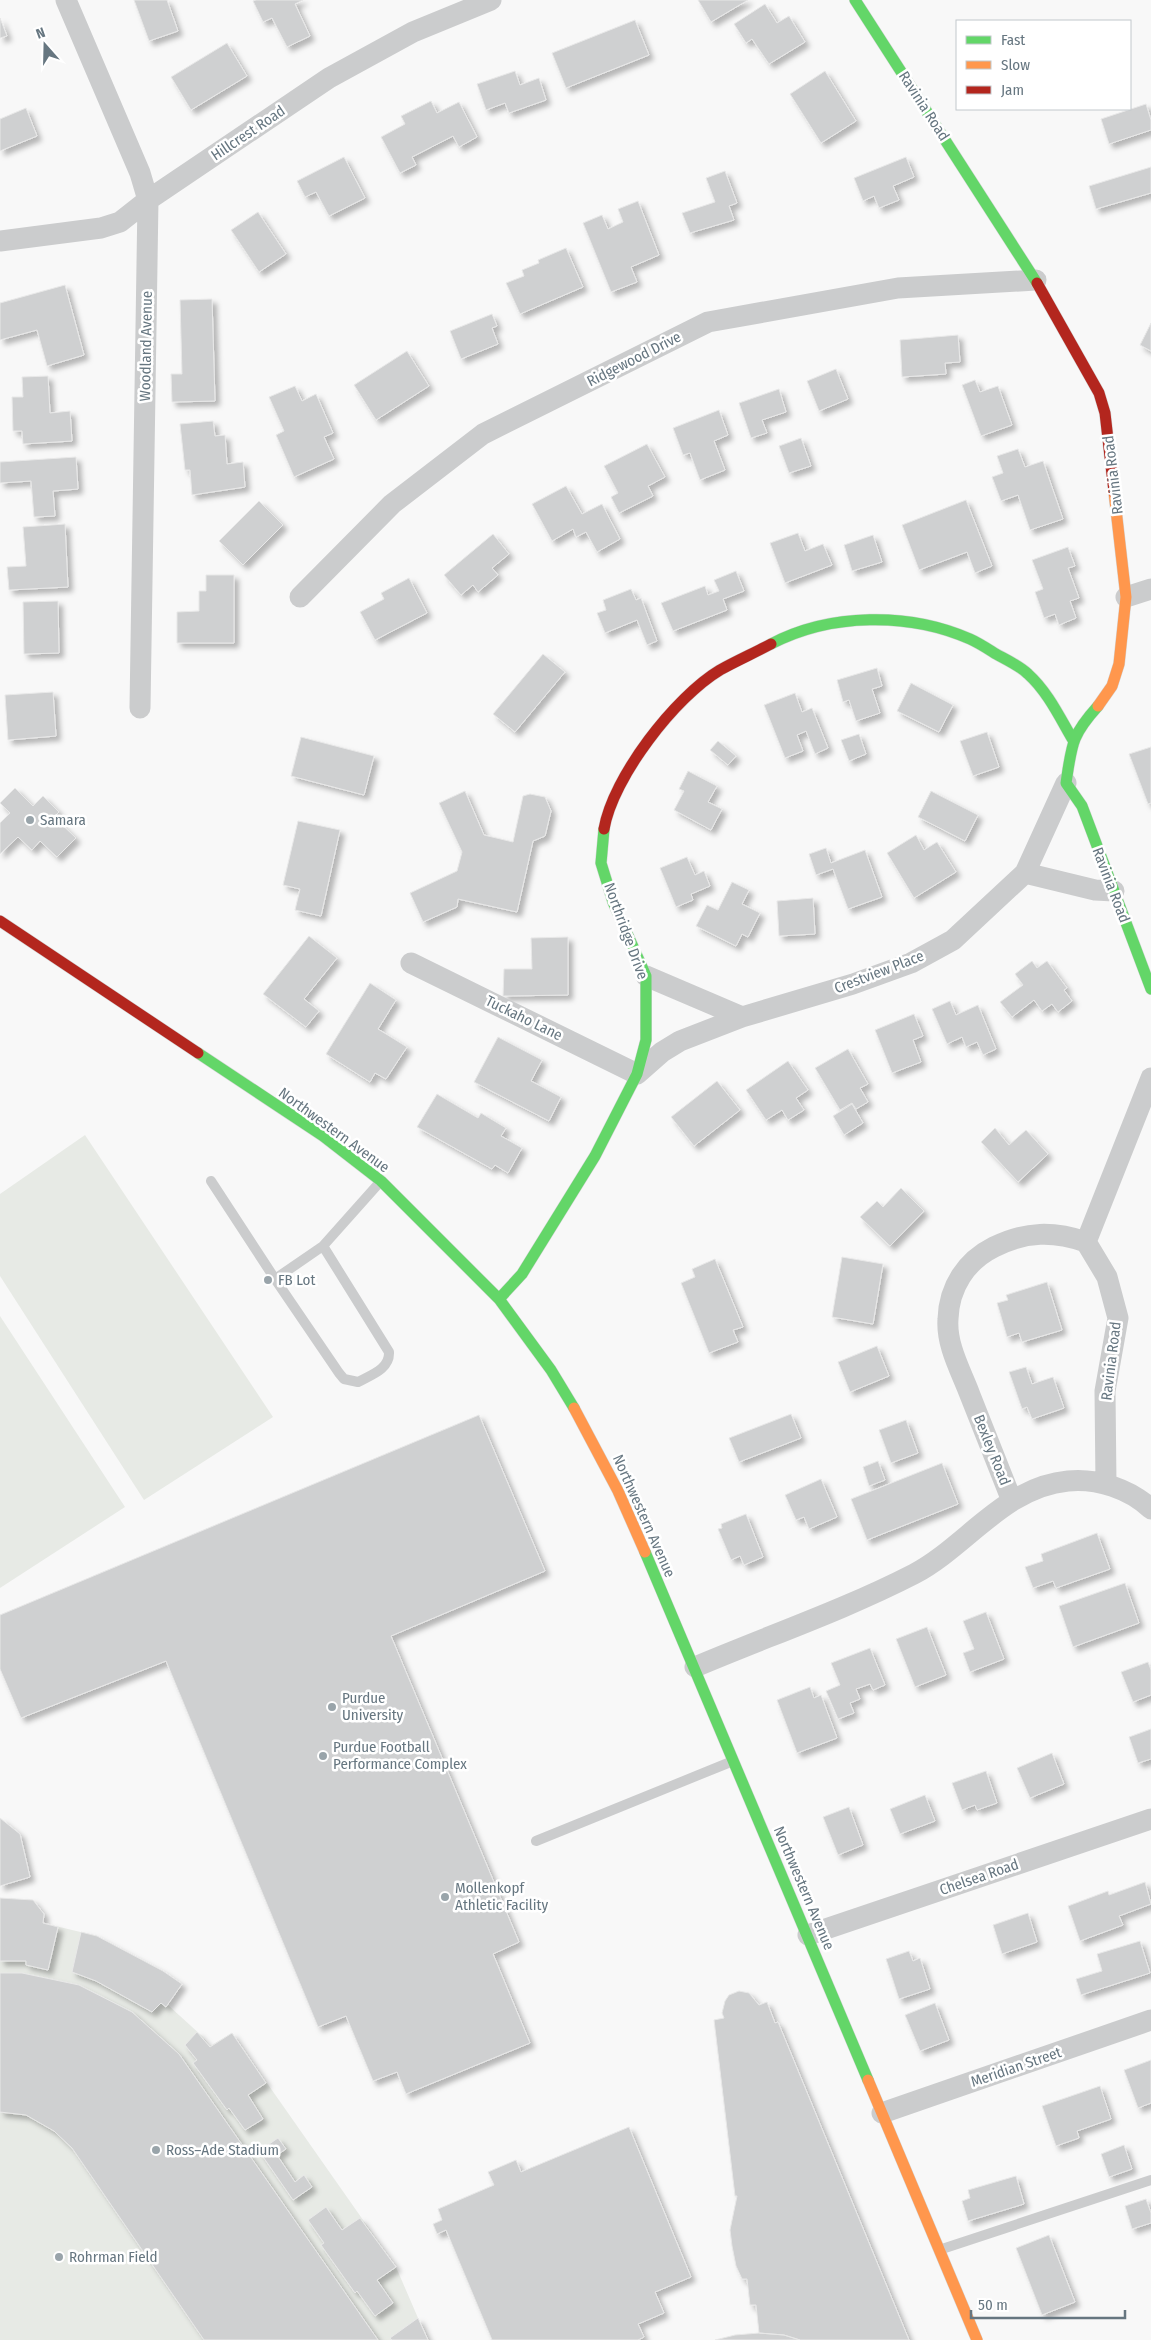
<svg xmlns="http://www.w3.org/2000/svg" width="1151" height="2340" font-family="'Fira Sans Condensed',sans-serif">
<style>
.green{fill:#e7eae5}
.building{fill:#cfd0d1;stroke:#e8e8e8;filter:url(#shadow)}
.lines{fill:none;stroke-linecap:round;stroke-linejoin:round}
.fast-casing{stroke:#d4d5d6;stroke-width:12}
.slow-casing{stroke:#d4d5d6;stroke-width:12}
.jam-casing{stroke:#d4d5d6;stroke-width:12}
.lane{stroke:#cbcccd;stroke-width:10}
.street{stroke:#cbcccd;stroke-width:21}
.fast{stroke:#63d668;stroke-width:11}
.slow{stroke:#ff974d;stroke-width:11}
.jam{stroke:#b3261e;stroke-width:11}
.poi-dot{fill:#99a4aa;stroke:#fff;stroke-width:2}
.labels{text-anchor:middle;stroke-width:5;stroke-linejoin:round;paint-order:stroke}
.street-label{font-size:15px;fill:#667680;stroke:#fff}
.poi-label{font-size:15px;fill:#667680;stroke:#fff;text-anchor:start}
</style>
<defs>
<filter id="shadow"><feDropShadow dx="4.5" dy="4.5" stdDeviation="2.5" flood-color="#0004"/></filter>
</defs>
<rect width="100%" height="100%" fill="#f8f8f8"/>
<path class="green" d="M85 1135 273 1417 144 1500 0 1276V1194Z
M0 1316 125 1507 0 1588Z
M0 1898 33 1900 44 1914 43 1923 97 1936 163 1971 182 1984 168 2005 202 2036 210 2046 232 2033 396 2267 418 2318 391 2338 392 2340H0Z"/>
<path class="building" d="M134 0H167L178 31 149 41Z
M256 0H303L295 4 310 36 287 47 272 18 263 22 253 1Z
M698 0H748L711 22Z
M765 4 777 23 789 16 805 42 769 64 752 39 746 43 734 24Z
M0 18 7 36 0 38Z
M635 20 649 55 566 88 552 53Z
M227 43 247 76 191 110 171 77Z
M515 71 520 85 539 78 546 100 509 113 505 103 486 110 477 84Z
M825 71 856 121 821 143 790 94Z
M431 101 437 113 459 102 477 137 459 147 453 136 412 157 416 165 400 173 381 137 405 124 401 116Z
M1146 104 1151 120V130L1109 144 1101 119Z
M26 108 37 136 0 151V119Z
M344 157 365 198 329 216 316 192 305 197 297 181Z
M906 157 914 177 893 186 899 200 879 208 874 196 863 201 854 178Z
M1151 167V193L1096 209 1089 186Z
M725 171 737 203 729 206 734 220 690 233 682 213 715 202 706 178Z
M638 201 659 255 631 267 637 282 611 292 583 223 602 215 608 229 623 222 618 209Z
M258 212 286 254 259 272 231 230Z
M566 248 583 287 520 314 506 283 524 276 522 270 539 263 538 260Z
M65 285 84 355 47 366 37 330 0 340V303Z
M212 299 215 401 172 402 171 374H182L180 300Z
M492 314 497 326 492 328 498 344 461 359 450 331Z
M1151 323V351L1140 345Z
M958 335 960 362 945 363 946 374 902 377 900 340Z
M407 351 429 386 376 420 354 385Z
M836 369 848 399 819 411 807 381Z
M48 376 50 413 70 411 72 441 23 444 22 431H13L12 397H23L22 377Z
M975 380 980 392 998 386 1012 425 981 436 962 385Z
M295 386 302 401 316 394 333 433 324 437 334 459 294 477 276 435 284 431 269 397Z
M779 389 786 412 762 420 767 433 751 438 739 403Z
M719 410 728 435 714 441 725 470 700 480 690 453 683 455 673 428Z
M213 421 215 436 225 435 227 464 243 462 245 487 192 495 190 470H185L180 424Z
M801 438 811 466 789 473 779 446Z
M647 444 665 477 648 486 653 496 619 513 611 497 618 493 604 466Z
M1018 449 1025 467 1043 461 1063 519 1030 530 1018 495 1001 501 992 477 1003 473 997 456Z
M76 457 78 489 53 491 55 516 34 517 31 481 0 483V462Z
M566 486 582 514 602 504 620 539 597 552 586 532 576 537 573 529 552 541 532 504Z
M966 500 992 566 975 573 967 552 919 570 902 525Z
M259 501 283 525 243 565 219 541Z
M65 524 68 587 9 590 7 567 26 566 23 527Z
M798 533 805 551 823 544 832 565 785 583 770 543Z
M493 534 509 554 492 568 498 575 478 592 473 585 461 595 444 575Z
M873 535 882 562 852 571 844 545Z
M1068 547 1075 566 1068 568 1079 598 1070 601 1076 618 1059 625 1055 614 1044 618 1035 592 1043 589 1032 560Z
M736 571 744 591 723 599 727 610 673 631 661 603 705 586 708 595 719 591 714 580Z
M206 575H234V643H177V612L199 611V591H206Z
M409 578 427 613 375 640 360 612 384 599 381 593Z
M631 589 636 600 641 598 657 641 647 645 637 620 605 633 597 613 606 610 603 600Z
M58 601 59 653 24 654 23 602Z
M543 654 565 672 515 732 493 714Z
M877 668 882 686 872 689 880 713 856 721 849 700 843 702 837 680Z
M911 683 953 705 939 732 897 711Z
M53 692 56 736 8 740 5 695Z
M795 693 802 712 812 708 828 748 815 754 806 731 797 735 803 751 785 758 764 705Z
M987 732 999 767 973 776 960 741Z
M859 734 866 754 849 761 841 740Z
M301 737 374 756 364 795 291 776Z
M718 741 736 756 728 765 710 750Z
M1151 747V803L1148 804 1129 754Z
M688 771 717 786 708 802 722 809 711 830 674 810 684 791 679 789Z
M15 788 33 806 43 796 59 812 54 817 76 838 57 857 40 841 32 850 18 837 0 854V823L10 813 0 803Z
M465 791 484 835 513 842 523 796 530 794 545 797 551 811 545 836 533 841 517 912 458 899 457 907 423 922 410 893 457 871 462 852 439 803Z
M931 791 978 815 965 841 918 817Z
M298 821 340 830 321 916 295 910 300 889 283 885Z
M916 835 924 850 937 842 956 872 914 898 887 853Z
M826 848 831 863 865 850 882 897 848 909 833 869 816 875 809 854Z
M687 857 695 875 704 871 710 886 691 894 693 900 676 907 660 868Z
M732 882 749 890 742 904 760 913 748 937 742 934 736 946 696 926 707 905 718 910Z
M813 898 815 934 779 936 777 901Z
M309 936 337 958 304 999 319 1011 306 1027 263 994Z
M568 937V995L503 996 504 969H532L531 938Z
M1032 961 1037 968 1047 961 1067 988 1064 990 1072 1001 1058 1012 1052 1004 1042 1011 1034 1000 1012 1017 1000 1002 1023 985 1015 974Z
M370 983 396 1000 378 1029 407 1047 386 1079 375 1073 370 1082 326 1054Z
M950 1001 956 1015 978 1005 996 1049 983 1055 977 1042 966 1047 962 1037 947 1044 932 1009Z
M914 1014 923 1036 913 1040 921 1062 892 1073 875 1030Z
M498 1037 542 1060 531 1081 561 1097 549 1121 474 1082Z
M848 1049 868 1084 860 1088 868 1102 856 1109 852 1103 840 1110 815 1068Z
M788 1061 808 1090 796 1098 804 1110 788 1120 782 1110 766 1120 746 1090Z
M717 1081 740 1110 694 1146 671 1117Z
M437 1094 478 1118 481 1113 506 1128 501 1136 522 1148 508 1173 495 1165 492 1169 417 1127Z
M852 1104 863 1123 844 1135 833 1116Z
M995 1128 1009 1145 1026 1130 1048 1154 1018 1182 981 1142Z
M901 1188 924 1211 890 1246 860 1217 877 1201 883 1207Z
M842 1257 883 1264 873 1324 832 1317Z
M715 1259 743 1327 733 1330 738 1342 709 1353 681 1283 695 1277 692 1269Z
M1047 1282 1062 1330 1022 1342 1019 1333 1007 1337 997 1303 1008 1300 1006 1295Z
M877 1346 889 1376 850 1392 838 1362Z
M1026 1367 1032 1384 1053 1377 1064 1408 1032 1419 1027 1407 1022 1409 1009 1372Z
M791 1414 801 1438 739 1462 729 1438Z
M479 1415 545 1571 391 1636 519 1942 493 1954 530 2043 406 2094 397 2072 373 2081 346 2016 318 2027 166 1661 21 1718 0 1669V1615Z
M906 1420 918 1453 891 1463 879 1430Z
M878 1461 885 1480 869 1486 863 1467Z
M942 1463 958 1504 867 1540 851 1499Z
M821 1479 837 1517 809 1529 804 1517 796 1520 785 1495Z
M746 1514 763 1557 744 1565 740 1556 731 1560 718 1529 722 1528 721 1524Z
M1097 1533 1110 1569 1056 1588 1053 1581 1033 1588 1025 1567 1043 1561 1041 1554Z
M1125 1583 1139 1623 1073 1647 1059 1606Z
M986 1612 1004 1659 970 1672 963 1653 974 1649 963 1621Z
M927 1627 946 1675 915 1687 896 1639Z
M870 1648 885 1685 873 1690 870 1684 856 1689 860 1699 850 1703 854 1713 838 1719 826 1691 840 1685 831 1663Z
M1148 1662 1151 1670V1695L1133 1702 1121 1672Z
M810 1687 814 1698 821 1695 837 1738 797 1753 777 1700Z
M1151 1729V1759L1138 1763 1129 1737Z
M1052 1753 1064 1784 1030 1798 1017 1768Z
M986 1771 997 1803 977 1810 975 1805 962 1810 952 1783Z
M925 1795 935 1821 900 1834 890 1809Z
M849 1807 863 1845 838 1855 823 1817Z
M0 1818 20 1834 30 1877 0 1886Z
M1145 1882 1151 1904 1119 1916 1123 1925 1080 1941 1068 1906 1108 1891 1109 1895Z
M0 1898 33 1900 44 1914 43 1923 58 1927 48 1970 26 1965V1961H0Z
M1028 1913 1037 1942 1002 1954 993 1925Z
M81 1932 97 1936 163 1971 182 1984 166 2007 161 2003 152 2012 96 1981 72 1972Z
M1140 1941 1150 1973 1081 1995 1076 1979 1102 1971 1097 1954Z
M909 1951 913 1961 920 1958 930 1989 899 1999 886 1959Z
M0 1973H22L79 1985 132 2012 179 2054 378 2340H204L72 2148 54 2131 26 2115 0 2112Z
M739 1991 749 1993 759 2005 767 2002 775 2023 778 2022 909 2340H800L784 2335 759 2333 756 2305H750L747 2279H742L736 2266 732 2246 730 2230 737 2196H735L714 2020 724 2018 722 2013 725 2001 729 1995Z
M935 2003 949 2040 920 2051 905 2015Z
M197 2032 210 2047 232 2033 266 2083 248 2095 263 2119 245 2130 229 2108 227 2110 193 2063 197 2060 185 2045Z
M1151 2060V2103L1138 2108 1124 2070Z
M1100 2086 1111 2119 1077 2131 1079 2138 1056 2146 1042 2106Z
M629 2127 691 2277 655 2292 664 2313 638 2324 644 2337 638 2340H492L446 2230 437 2234 433 2224 442 2220 438 2209 494 2185 488 2172 516 2160 521 2172Z
M278 2138 286 2149 277 2155 295 2182 304 2175 312 2187 293 2200 259 2151Z
M1124 2145 1132 2169 1109 2177 1101 2154Z
M1016 2176 1024 2204 968 2221 962 2201 970 2198 968 2190Z
M1146 2199 1151 2213V2223L1132 2229 1125 2206Z
M326 2207 342 2230 360 2218 396 2267 377 2280 393 2303 375 2316 357 2291 355 2293 321 2245 324 2243 308 2220Z
M1049 2235 1075 2302 1042 2315 1016 2248Z
M418 2318 428 2340H392L390 2338Z
M759 2333 784 2335 800 2340H715L735 2335Z"/>
<g class="lines">
<defs>
<path id="fast" d="M855 0 1037 283
M771 644C830 613 909 612 970 639 979 643 988 649 996 654 1007 660 1020 666 1028 674 1048 692 1060 718 1073 740
M1098 706C1071 736 1072 744 1066 783L1082 806 1151 989
M198 1053 323 1136 381 1181 499 1299 551 1370 574 1408
M499 1299 522 1274 595 1156 637 1074 646 1040V976L613 902 601 863 604 829
M645 1552 868 2080"/>
<path id="slow" d="M1098 706 1112 686 1119 664 1126 597 1114 492
M574 1408 618 1491 645 1552
M868 2080 977 2340"/>
<path id="jam" d="M1037 283 1099 393 1105 413 1114 492
M604 829C613 777 675 697 720 670 736 661 754 653 771 644
M0 921 198 1053"/>
</defs>
<use href="#fast" class="fast-casing"/>
<use href="#slow" class="slow-casing"/>
<use href="#jam" class="jam-casing"/>
<path class="lane" d="M211 1181 275 1279
M323 1246 389 1352C390 1369 371 1375 358 1382L344 1379 339 1373 275 1279 323 1246 380 1182
M536 1841 733 1761
M939 2250 1151 2180"/>
<path class="street" d="M66 0 140 173 148 200 140 708
M0 241 101 228 120 222 148 200 329 78 413 32 491 0
M300 597 392 504 483 434 708 322 898 288 1036 280
M1126 597 1151 589
M1025 873 1095 890 1114 891
M411 963 637 1074 662 1052 680 1041 742 1017
M646 976 742 1017 853 984 911 963 953 940 1025 873 1066 783
M1106 1484 1105 1391 1118 1318 1107 1277 1086 1242 1151 1078
M1012 1501C998 1465 984 1430 970 1395 961 1371 946 1345 948 1319 949 1287 966 1261 994 1247 1026 1231 1054 1231 1086 1242
M695 1667C768 1636 844 1610 914 1574 967 1546 1004 1487 1068 1481 1097 1478 1130 1489 1151 1509
M808 1935 1151 1819
M882 2113 1151 2020"/>
<use href="#fast" class="fast"/>
<use href="#slow" class="slow"/>
<use href="#jam" class="jam"/>
</g>
<g class="poi-dot">
<circle cx="30" cy="820" r="5"/>
<circle cx="268" cy="1280" r="5"/>
<circle cx="332" cy="1707" r="5"/>
<circle cx="323" cy="1756" r="5"/>
<circle cx="445" cy="1897" r="5"/>
<circle cx="156" cy="2150" r="5"/>
<circle cx="59" cy="2257" r="5"/>
</g>
<g class="labels">
<g class="street-label">
<text transform="translate(924 106) rotate(57)" y="5">Ravinia Road</text>
<text transform="translate(248 133) rotate(-34)" y="5">Hillcrest Road</text>
<text transform="translate(146 346) rotate(-89)" y="5">Woodland Avenue</text>
<text transform="translate(634 359) rotate(-27)" y="5">Ridgewood Drive</text>
<text transform="translate(1113 475) rotate(-97)" y="5">Ravinia Road</text>
<text transform="translate(1111 885) rotate(69)" y="5">Ravinia Road</text>
<text transform="translate(626 931) rotate(70)" y="5">Northridge Drive</text>
<text transform="translate(879 972) rotate(-21)" y="5">Crestview Place</text>
<text transform="translate(524 1018) rotate(26)" y="5">Tuckaho Lane</text>
<text transform="translate(334 1130) rotate(36)" y="5">Northwestern Avenue</text>
<text transform="translate(1111 1361) rotate(-83)" y="5">Ravinia Road</text>
<text transform="translate(992 1450) rotate(68)" y="5">Bexley Road</text>
<text transform="translate(644 1516) rotate(66)" y="5">Northwestern Avenue</text>
<text transform="translate(979 1877) rotate(-19)" y="5">Chelsea Road</text>
<text transform="translate(804 1888) rotate(67)" y="5">Northwestern Avenue</text>
<text transform="translate(1016 2067) rotate(-19)" y="5">Meridian Street</text>
</g>
<g class="poi-label">
<text x="40" y="825">Samara</text>
<text x="278" y="1285">FB Lot</text>
<text x="342" y="1703">Purdue<tspan x="342" dy="17">University</tspan></text>
<text x="333" y="1752">Purdue Football<tspan x="333" dy="17">Performance Complex</tspan></text>
<text x="455" y="1893">Mollenkopf<tspan x="455" dy="17">Athletic Facility</tspan></text>
<text x="166" y="2155">Ross–Ade Stadium</text>
<text x="69" y="2262">Rohrman Field</text>
</g>
</g>
<rect x="956" y="20" width="175" height="90" fill="#ffffff" stroke="#c2c8cc"/>
<rect x="966" y="36" width="25" height="8" fill="#63d668" stroke="#c2c8cc"/>
<text x="1001" y="45" font-size="15" fill="#667680">Fast</text>
<rect x="966" y="61" width="25" height="8" fill="#ff974d" stroke="#c2c8cc"/>
<text x="1001" y="70" font-size="15" fill="#667680">Slow</text>
<rect x="966" y="86" width="25" height="8" fill="#b3261e" stroke="#c2c8cc"/>
<text x="1001" y="95" font-size="15" fill="#667680">Jam</text>
<g transform="translate(45 45) rotate(340)" stroke="#ffffff" stroke-width="4" paint-order="stroke">
<path d="M0-4L9 19L0 12L-9 19Z" fill="#667680"/>
<text y="-8" font-size="14" font-weight="bold" text-anchor="middle" fill="#667680">N</text>
</g>
<path d="M971 2310v8h154v-8" fill="none" stroke="#667680" stroke-width="2.5"/>
<text x="978" y="2310" font-size="15" fill="#667680" stroke="#ffffff" stroke-width="4" paint-order="stroke">50 m</text>
</svg>
